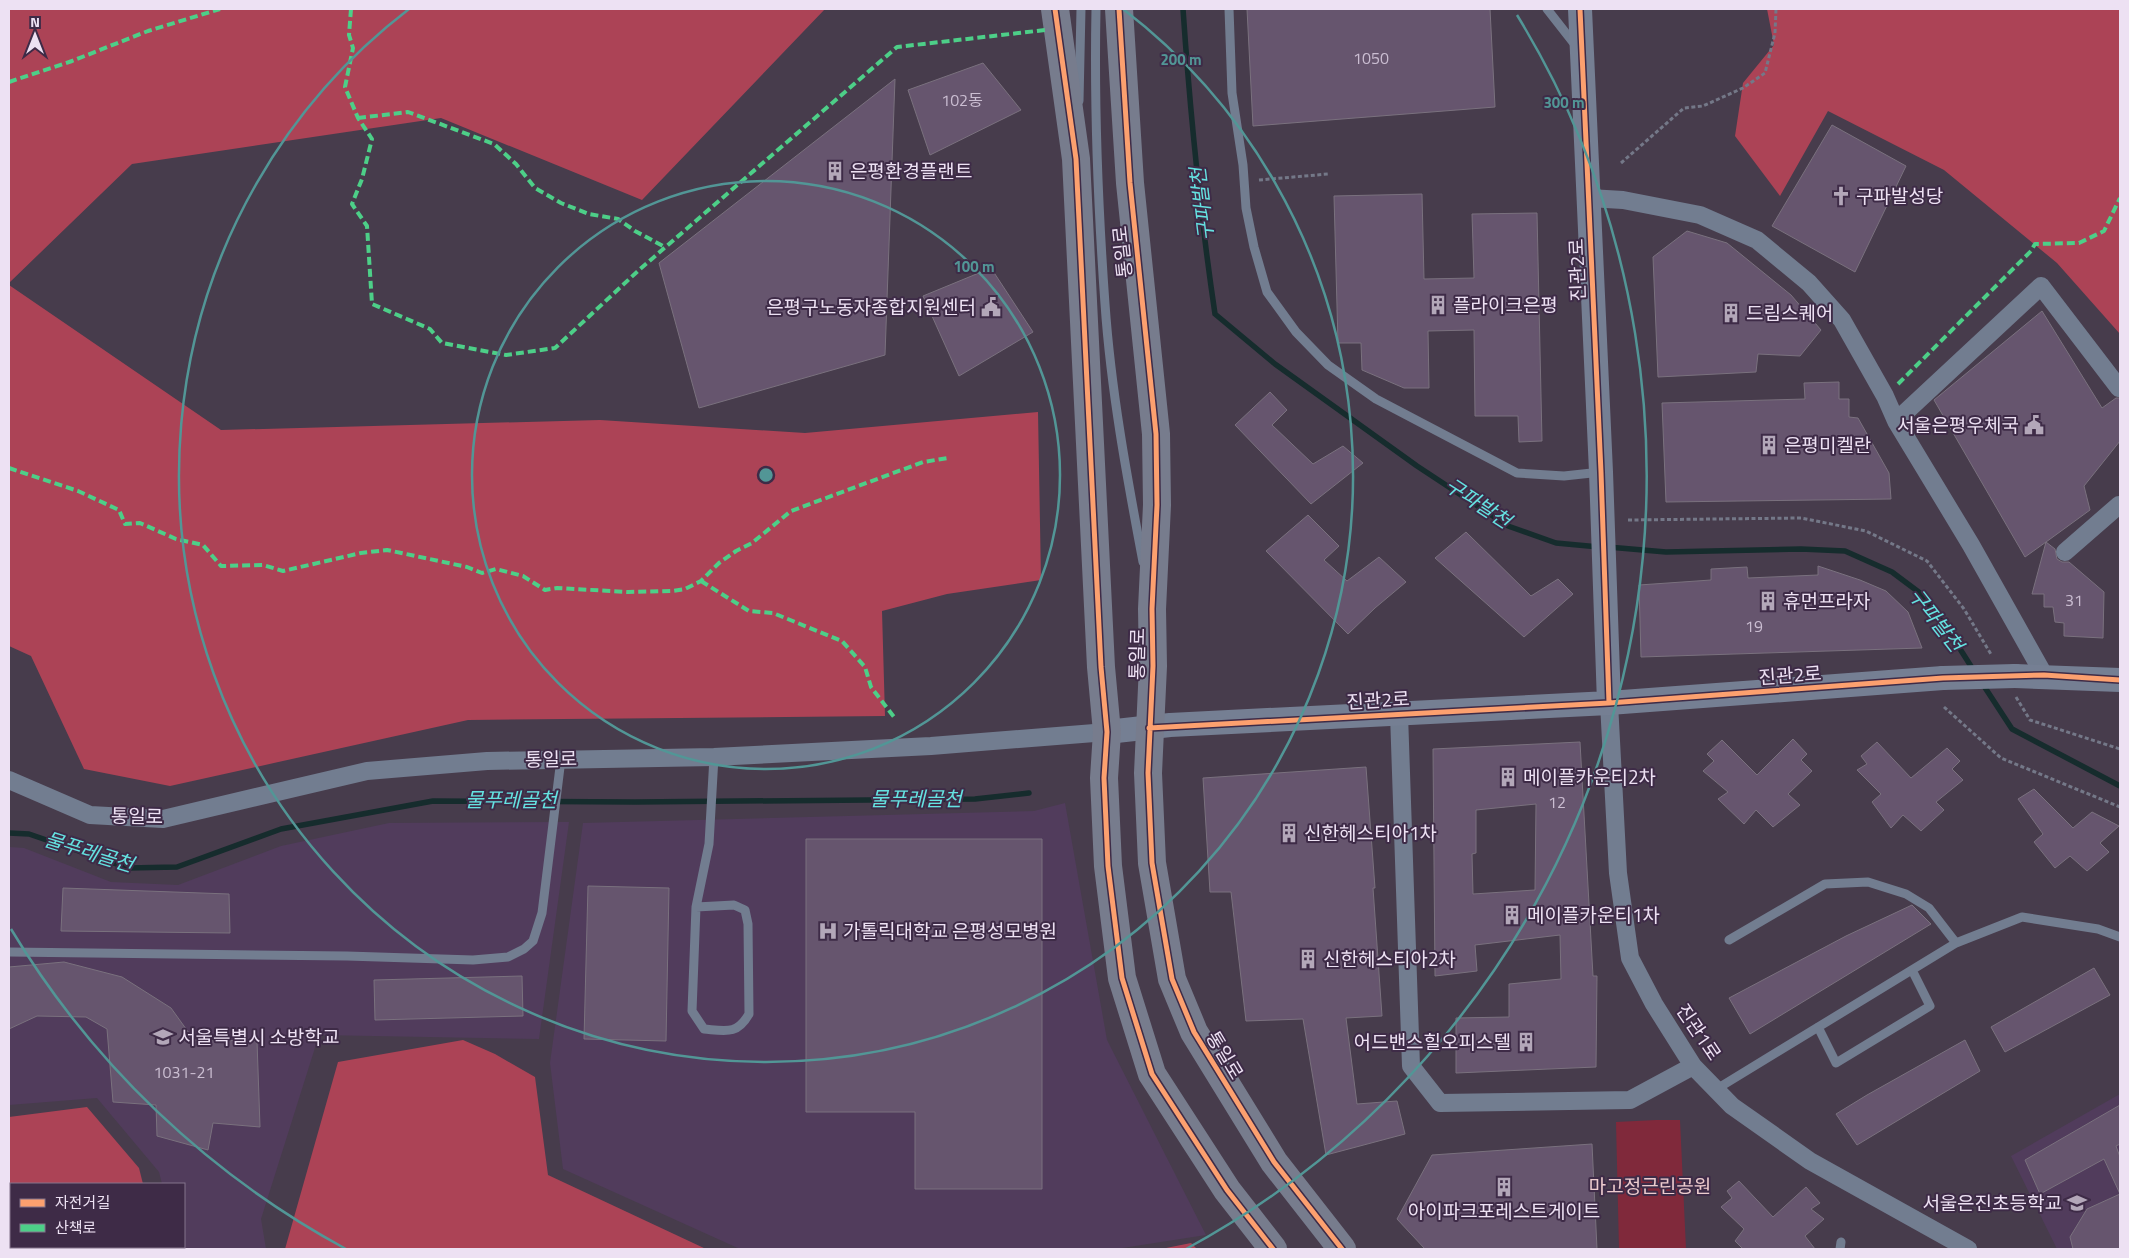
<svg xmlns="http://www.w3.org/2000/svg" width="2129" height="1258" font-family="'Titillium Web','Noto Sans KR',sans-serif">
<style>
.built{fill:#513c5c}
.green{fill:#80293b}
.forest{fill:#ac4356}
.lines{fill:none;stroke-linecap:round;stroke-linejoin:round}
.stream{stroke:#162c2d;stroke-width:5.5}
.building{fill:#66556e;stroke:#7a717e;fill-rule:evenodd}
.path{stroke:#747888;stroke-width:3;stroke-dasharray:4 2.5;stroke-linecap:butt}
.lane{stroke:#727d90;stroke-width:9}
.street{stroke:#727d90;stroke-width:18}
.secondary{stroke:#757f93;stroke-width:24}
.primary{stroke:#777c8d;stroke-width:28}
.secondary-bridge{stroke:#757f93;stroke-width:24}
.quiet{stroke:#4dcf88;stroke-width:4;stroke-dasharray:8 4;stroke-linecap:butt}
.cycleway-casing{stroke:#3e2b47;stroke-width:8}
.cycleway{stroke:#fca06f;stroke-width:5}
.ring{fill:none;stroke:#529696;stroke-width:2.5}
.labels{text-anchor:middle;stroke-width:4;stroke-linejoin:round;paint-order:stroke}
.number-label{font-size:16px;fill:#cbbed2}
.poi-label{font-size:19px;fill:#ede1f3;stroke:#3e2b47;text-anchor:start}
.street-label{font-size:19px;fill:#ede1f3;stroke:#3e2b47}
.park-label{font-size:19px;fill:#edccce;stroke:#3e2b47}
.water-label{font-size:20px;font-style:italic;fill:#65e2e1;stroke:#3e2b47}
.centre{fill:#529696;stroke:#3e2b47;stroke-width:2.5}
.ring-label{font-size:15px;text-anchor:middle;font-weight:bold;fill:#529696;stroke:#3e2b47;stroke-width:4;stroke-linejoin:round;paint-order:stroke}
</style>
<rect width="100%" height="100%" fill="#473c4c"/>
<path class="built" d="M1065 803 1107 1040 1206 1235 1116 1249H740L563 1169 550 1063 583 823 1034 811Z
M569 822 539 1039 319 1035 261 1219 266 1249H178V1247H184V1184H162L159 1172 97 1098 9 1105V847L24 848 111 882 178 885 281 846 389 823Z
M2120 1094V1249H2057L2011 1156Z"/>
<path class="green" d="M1656 1120H1680L1686 1249H1619L1616 1122Z"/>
<path class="forest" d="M9 9H825L642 200 441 118 132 164 9 283Z
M1767 9H2120V334L2057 263 1944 170 1828 111 1780 196 1735 136 1743 83 1774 45Z
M9 285 221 430 600 420 805 433 1038 412 1041 580 947 594 882 611 885 716 468 720 170 786 84 769 31 656 9 646Z
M463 1040 495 1054 535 1077 548 1175 706 1249H285L338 1062Z
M87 1107 139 1168 143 1184H11V1247H160L161 1249H9V1117Z
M1191 1243 1197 1249H1161Z"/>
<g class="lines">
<path class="stream" d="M1183 9C1190 111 1200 213 1215 314L1275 364 1417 466 1508 526 1556 543 1599 547
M1608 547 1666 552 1801 549 1845 551 1892 572 1920 593 1948 630 1974 671
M1982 683 2012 729 2120 786
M9 833 29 834 128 868 177 867 281 829 433 801 635 802 975 799 1029 793"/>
</g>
<path class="building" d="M1247 9H1490L1495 107 1253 126Z
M983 63 1021 110 930 155 908 90Z
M895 79 885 355 699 408 659 263Z
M1832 125 1906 166 1855 272 1772 226Z
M1422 194 1424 279 1474 278 1472 214 1537 213 1542 441 1519 442 1518 416H1475L1474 330 1428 331 1429 388H1404L1362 370 1361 343H1338L1334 196Z
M1687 231 1727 243 1791 295 1821 330 1800 356 1758 354 1756 372 1658 377 1653 257Z
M991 268 1033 332 959 376 923 296Z
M2042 311 2102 408 2116 398H2120V441L2084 486 2090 510 2046 542 2055 549 2057 559 2062 562H2069L2104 592 2103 638 2064 636V623L2055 622 2053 607H2044V594H2032L2046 542 2025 557 1934 400Z
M1839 382V399H1849V417L1858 418 1889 473 1891 499 1666 502 1662 403 1805 399 1804 383Z
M1270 392 1287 410 1272 425 1313 464 1343 446 1363 463 1311 504 1235 425Z
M1308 515 1339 546 1324 560 1347 581 1379 557 1406 582 1375 608 1348 634 1266 551Z
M1466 532 1531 596 1558 579 1573 594 1524 637 1435 558Z
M1818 566 1860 580 1886 591 1908 612 1922 648 1641 657 1639 585 1711 580V569L1747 567 1748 578 1818 575Z
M1793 739 1807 754 1801 760 1812 771 1788 794 1800 805 1773 827 1756 810 1744 824 1718 799 1728 792 1703 771 1714 761 1707 754 1722 740 1757 775Z
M1580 742 1593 976H1597L1596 1067 1456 1073V1018L1509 1017V984L1561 979 1560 935 1475 945 1477 971 1435 976 1433 749ZM1536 804 1535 890 1473 894 1472 854 1476 853V810Z
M1877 742 1911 778 1947 748 1960 761 1952 769 1963 780 1936 802 1944 810 1921 831 1903 815 1891 828 1872 802 1881 794 1857 770 1867 764 1861 756Z
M1366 767 1375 888H1373L1382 1016 1346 1018 1357 1104 1397 1101 1405 1134 1326 1155 1303 1019 1246 1021 1231 892H1210L1203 778Z
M2034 789 2073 828 2092 812 2119 826 2100 843 2109 852 2087 871 2070 856 2055 868 2034 842 2043 834 2018 799Z
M806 839H1042V1189H915V1112H806Z
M588 886 669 888 666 1041 584 1039Z
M63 888 229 894 230 933 61 931Z
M1912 905 1931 924 1750 1034 1729 998 1846 936Z
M64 962 122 977 171 1008 194 1040 257 1041 260 1127 213 1123 208 1150 157 1136 156 1105 113 1102 107 1029 86 1017 37 1016 9 1029V967Z
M2094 968 2110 995 2005 1052 1991 1027Z
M522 976 523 1016 375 1020 374 980Z
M1965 1040 1980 1071 1857 1145 1836 1114 1867 1095Z
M2120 1105V1144L2116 1146 2120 1157V1249H2073L2070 1237 2087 1209 2120 1194 2104 1159 2040 1194 2025 1160Z
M1592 1144 1597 1249H1425L1397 1219 1432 1155Z
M1739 1181 1773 1217 1806 1187 1820 1203 1811 1209 1824 1219 1805 1236 1815 1249H1743L1735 1241 1744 1229 1721 1207 1732 1198 1727 1191Z"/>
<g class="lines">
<path class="path" d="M1621 163 1684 108 1703 106 1743 88 1765 73 1775 33 1776 9
M1259 180 1328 174
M1628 520 1801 518 1866 531 1927 561 1964 609 1992 656
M2016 697 2030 720 2120 749
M1944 707 2001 758 2120 807"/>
<path class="lane" d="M1096 9C1094 107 1098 206 1105 304 1111 391 1127 477 1143 562
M1229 9 1232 93 1243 165 1246 208 1254 247 1267 292 1296 332 1328 365 1376 399 1517 473 1564 476 1601 472
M1547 9 1576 46
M1079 101 1081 9
M696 907 734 905 745 910 748 924 749 1014C737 1035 726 1031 704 1029L692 1011 696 907 709 844 714 757
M1729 940 1825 884 1868 882 1906 894 1929 908 1956 943
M9 952 347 956 473 960 508 957 524 949 533 941 542 913 561 759
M1818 1027 1836 1063 1930 1006 1912 970
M1715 1090 1956 943 2022 917 2098 929 2120 937
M1840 1249 1841 1242"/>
<path class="street" d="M1589 198 1623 200 1700 215 1757 240 1809 283 1842 320 1885 396 1896 421 1971 545 2044 675
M1896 421 2041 286 2119 388
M2065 552 2119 505 2120 507
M1609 703 1618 873 1630 958 1654 1004 1693 1066 1732 1106 1810 1161 1968 1249
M1399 714 1411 1066 1440 1103 1630 1100 1693 1066
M9 780 90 815 163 819 367 771 487 761 714 757 931 746 1107 732"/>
<path class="secondary" d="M1580 9 1601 472 1609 703
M2015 676 2120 680
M1107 732 1170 725 1609 703 1943 678"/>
<path class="primary" d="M1055 9 1076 159 1101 667 1107 732 1104 778 1108 866 1122 978 1152 1074 1227 1190 1273 1249
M1119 9 1130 183 1156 434 1157 505 1152 609 1153 666 1148 773 1152 863 1172 979 1194 1032 1274 1162 1342 1249"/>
<path class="secondary-bridge" d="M1943 678 2015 676"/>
<path class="quiet" d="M351 9 349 35 353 48 345 87 358 118 372 139 362 179 352 204 367 226 372 304 430 329 442 343 506 355 555 348 639 270 897 47 1045 30
M9 82 72 61 148 31 220 9
M358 118 408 112 494 144 516 164 535 188 561 203 589 214 618 219 635 231 665 247
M1898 384 2031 251 2035 244 2079 243 2104 231 2120 198
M9 468 78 491 119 510 125 524 140 523 176 539 203 545 221 566 263 565 283 571 361 553 387 550 467 567 482 573 496 569 523 576 545 590 557 588 628 592 672 591 685 589 701 581 719 563 736 551 752 543 791 511 923 462 948 458
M701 581 749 611 773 613 842 641 865 667 871 687 894 717
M28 1247 29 1249"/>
<defs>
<path id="cycleway" d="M1055 9 1076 159 1101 667 1107 732 1104 778 1108 866 1122 978 1152 1074 1227 1190 1273 1249
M1119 9 1130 183 1156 434 1157 505 1152 609 1153 666 1148 773 1152 863 1172 979 1194 1032 1274 1162 1342 1249
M1580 9 1601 472 1609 703
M1149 728 1609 703 1943 678 2044 675 2120 680"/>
</defs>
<use href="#cycleway" class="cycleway-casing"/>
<use href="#cycleway" class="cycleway"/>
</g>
<g class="ring">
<circle cx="766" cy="475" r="294"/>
<path d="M1123 9A587 587 0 1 1 409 9"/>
<path d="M346 1249A881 881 0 0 1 11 929M1517 15A881 881 0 0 1 1186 1249"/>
</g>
<defs>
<symbol id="building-bare" viewBox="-9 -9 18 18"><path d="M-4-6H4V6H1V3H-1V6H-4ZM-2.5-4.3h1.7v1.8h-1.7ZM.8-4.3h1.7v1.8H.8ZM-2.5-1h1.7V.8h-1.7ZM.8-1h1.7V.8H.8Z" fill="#b3a7b9" stroke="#3e2b47" stroke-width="2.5" paint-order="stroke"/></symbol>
<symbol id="church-bare" viewBox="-9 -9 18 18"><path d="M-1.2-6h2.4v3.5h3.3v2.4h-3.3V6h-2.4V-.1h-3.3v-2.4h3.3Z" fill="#b3a7b9" stroke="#3e2b47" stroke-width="2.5" paint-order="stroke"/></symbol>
<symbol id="civic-bare" viewBox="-9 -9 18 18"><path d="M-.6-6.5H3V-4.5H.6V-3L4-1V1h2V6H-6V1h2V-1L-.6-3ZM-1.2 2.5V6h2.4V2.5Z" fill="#b3a7b9" stroke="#3e2b47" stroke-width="2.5" paint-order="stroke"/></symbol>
<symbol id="hospital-bare" viewBox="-9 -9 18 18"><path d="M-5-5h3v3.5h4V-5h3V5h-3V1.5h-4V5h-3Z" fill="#b3a7b9" stroke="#3e2b47" stroke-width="2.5" paint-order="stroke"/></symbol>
<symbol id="school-bare" viewBox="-9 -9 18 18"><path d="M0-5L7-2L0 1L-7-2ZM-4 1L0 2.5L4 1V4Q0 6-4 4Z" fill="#b3a7b9" stroke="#3e2b47" stroke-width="2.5" paint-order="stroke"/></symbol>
</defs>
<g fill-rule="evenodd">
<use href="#building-bare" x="821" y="157" width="28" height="28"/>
<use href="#church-bare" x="1827" y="182" width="28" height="28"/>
<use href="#building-bare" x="1424" y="291" width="28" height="28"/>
<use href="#civic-bare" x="977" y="293" width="28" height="28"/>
<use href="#building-bare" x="1717" y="299" width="28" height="28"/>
<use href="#civic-bare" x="2020" y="411" width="28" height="28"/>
<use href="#building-bare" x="1755" y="431" width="28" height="28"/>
<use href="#building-bare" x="1754" y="587" width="28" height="28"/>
<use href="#building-bare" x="1494" y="763" width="28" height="28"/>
<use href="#building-bare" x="1275" y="819" width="28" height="28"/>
<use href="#building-bare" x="1498" y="901" width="28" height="28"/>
<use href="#hospital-bare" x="814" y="917" width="28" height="28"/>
<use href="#building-bare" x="1294" y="945" width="28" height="28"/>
<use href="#school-bare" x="149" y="1023" width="28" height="28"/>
<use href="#building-bare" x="1512" y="1028" width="28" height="28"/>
<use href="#building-bare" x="1490" y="1173" width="28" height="28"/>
<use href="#school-bare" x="2063" y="1189" width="28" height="28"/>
</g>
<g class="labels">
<g class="number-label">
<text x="1371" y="64">1050</text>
<text x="962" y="106">102동</text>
<text x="2074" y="606">31</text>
<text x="1754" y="632">19</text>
<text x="1557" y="808">12</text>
<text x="184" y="1078">1031-21</text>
</g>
<g class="poi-label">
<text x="850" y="178">은평환경플랜트</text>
<text x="1856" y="203">구파발성당</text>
<text x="1453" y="312">플라이크은평</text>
<text x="976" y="314" text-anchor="end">은평구노동자종합지원센터</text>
<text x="1746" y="320">드림스퀘어</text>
<text x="2019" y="432" text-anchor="end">서울은평우체국</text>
<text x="1784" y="452">은평미켈란</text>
<text x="1783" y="608">휴먼프라자</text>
<text x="1523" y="784">메이플카운티2차</text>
<text x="1304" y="840">신한헤스티아1차</text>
<text x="1527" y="922">메이플카운티1차</text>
<text x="843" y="938">가톨릭대학교 은평성모병원</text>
<text x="1323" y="966">신한헤스티아2차</text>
<text x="178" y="1044">서울특별시 소방학교</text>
<text x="1511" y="1049" text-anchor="end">어드밴스힐오피스텔</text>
<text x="2062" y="1210" text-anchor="end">서울은진초등학교</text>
<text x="1504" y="1218" text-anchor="middle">아이파크포레스트게이트</text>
</g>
<g class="street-label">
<text transform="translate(1122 252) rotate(-96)" y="7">통일로</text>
<text transform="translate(1577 270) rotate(-92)" y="7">진관2로</text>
<text transform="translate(1137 654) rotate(-89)" y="7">통일로</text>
<text transform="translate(1790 675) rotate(-4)" y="7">진관2로</text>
<text transform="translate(1378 700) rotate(-3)" y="7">진관2로</text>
<text transform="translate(551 759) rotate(-1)" y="7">통일로</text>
<text transform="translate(137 816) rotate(1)" y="7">통일로</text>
<text transform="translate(1699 1032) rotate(56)" y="7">진관1로</text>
<text transform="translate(1225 1055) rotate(59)" y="7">통일로</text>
</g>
<g class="park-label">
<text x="1650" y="1193">마고정근린공원</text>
</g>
<g class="water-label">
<text transform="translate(1202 204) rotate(-97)" y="7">구파발천</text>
<text transform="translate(1478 503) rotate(33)" y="7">구파발천</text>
<text transform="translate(1936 620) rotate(52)" y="7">구파발천</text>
<text x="916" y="806">물푸레골천</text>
<text x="511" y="807">물푸레골천</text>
<text transform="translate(89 852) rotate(17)" y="7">물푸레골천</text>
</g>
</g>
<circle cx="766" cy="475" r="8" class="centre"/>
<g class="ring-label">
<text x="1181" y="65">200 m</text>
<text x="1564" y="108">300 m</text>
<text x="974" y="272">100 m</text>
</g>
<rect width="2129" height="1258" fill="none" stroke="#ede1f3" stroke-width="20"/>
<rect x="10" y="1183" width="175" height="65" fill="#3e2b47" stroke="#84748c"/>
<rect x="20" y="1199" width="25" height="8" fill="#fca06f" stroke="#84748c"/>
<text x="55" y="1208" font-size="15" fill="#ede1f3">자전거길</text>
<rect x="20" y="1224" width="25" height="8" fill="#4dcf88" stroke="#84748c"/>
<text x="55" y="1233" font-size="15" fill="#ede1f3">산책로</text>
<g transform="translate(35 35)" stroke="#3e2b47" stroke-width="4" paint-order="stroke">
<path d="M0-4L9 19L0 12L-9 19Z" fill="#ede1f3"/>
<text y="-8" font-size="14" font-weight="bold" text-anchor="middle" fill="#ede1f3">N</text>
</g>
</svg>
